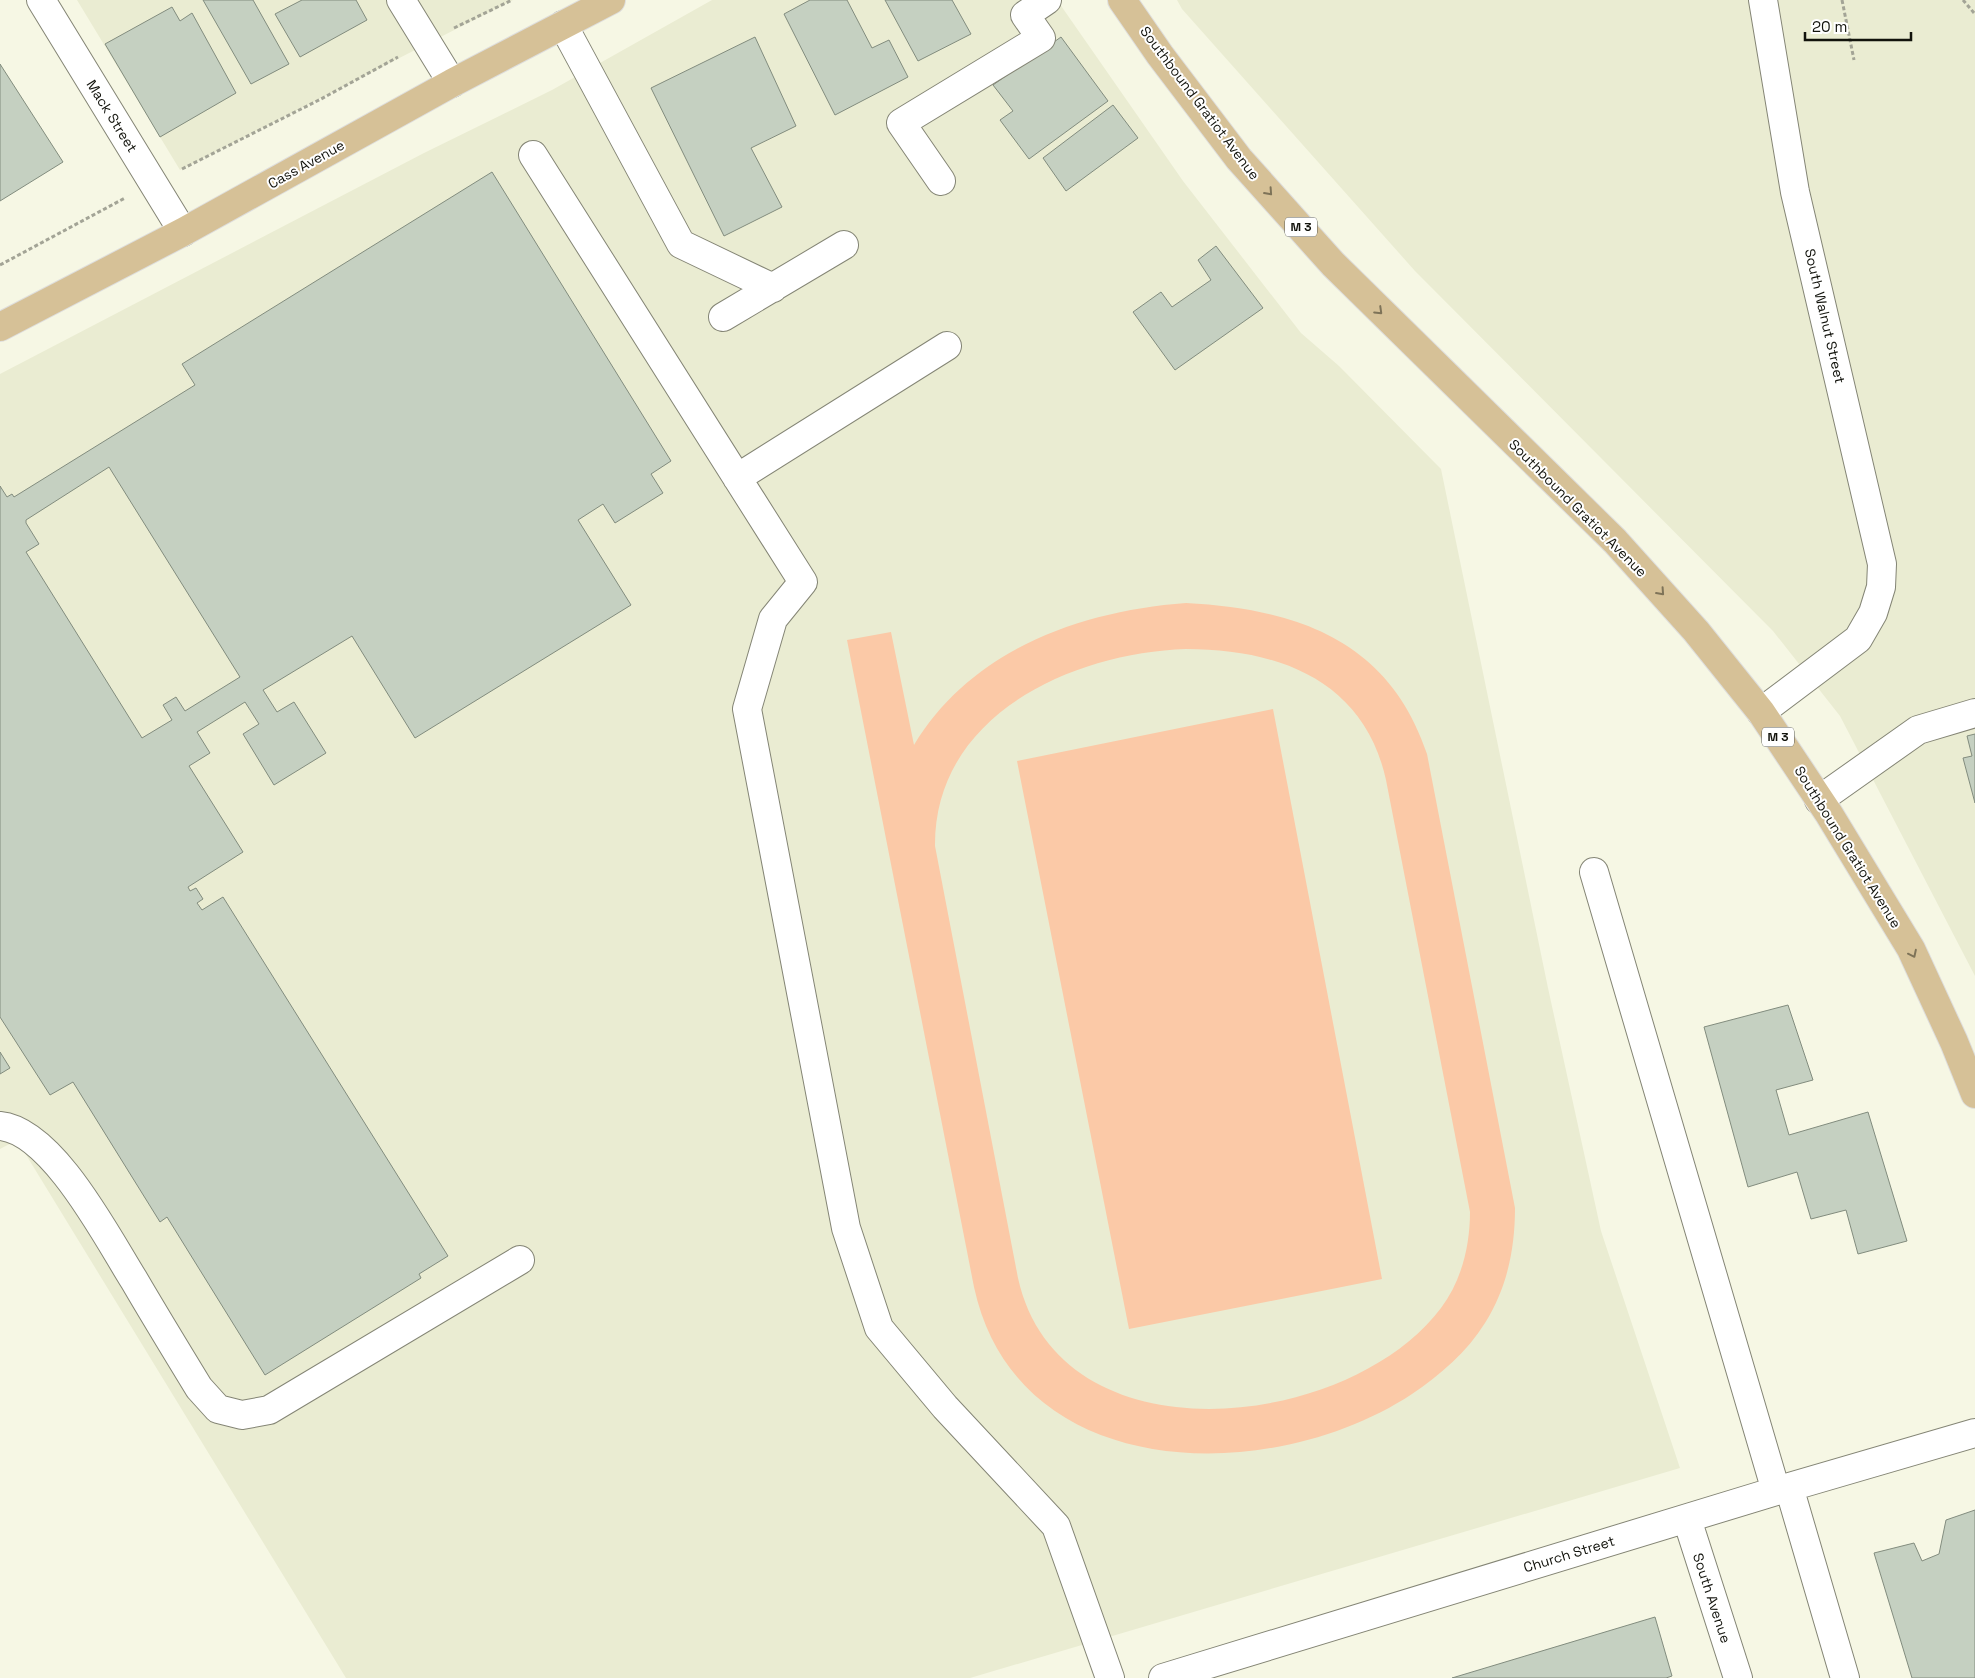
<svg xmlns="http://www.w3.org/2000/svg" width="1975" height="1678" font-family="'Space Grotesk',sans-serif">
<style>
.built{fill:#eaecd2}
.green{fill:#fbc9a7;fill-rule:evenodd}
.building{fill:#c5d0c1;stroke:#828c7e;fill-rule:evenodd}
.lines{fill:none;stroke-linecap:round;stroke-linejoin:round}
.minor-casing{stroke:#848575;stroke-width:30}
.major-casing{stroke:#dededd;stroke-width:30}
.path{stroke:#a3a496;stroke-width:3;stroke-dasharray:4 2.5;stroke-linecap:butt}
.minor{stroke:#fff;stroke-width:28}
.major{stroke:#d6c197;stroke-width:28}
.oneway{stroke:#7e7358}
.labels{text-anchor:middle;stroke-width:4;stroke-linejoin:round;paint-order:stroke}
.shield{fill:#fff;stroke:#595a55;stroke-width:1}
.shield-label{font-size:12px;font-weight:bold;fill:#12130c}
.street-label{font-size:14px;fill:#12130c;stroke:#fff}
</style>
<rect width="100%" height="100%" fill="#f6f7e4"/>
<path class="built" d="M77 0H513L180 170Z
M712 0H1057L1183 181 1301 333 1339 366 1441 469 1548 988 1601 1231 1680 1468 970 1678H346L17 1140 0 1149V374L424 153 552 90Z
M1177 0H1975V976L1840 716 1773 631 1415 271 1182 9Z"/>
<path class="green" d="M1186 603C1297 609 1389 640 1427 754L1515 1208C1515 1249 1507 1288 1485 1323 1467 1352 1440 1375 1412 1394 1273 1486 1017 1486 974 1287L847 640 891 632 914 745C971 650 1080 611 1186 603ZM1186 649C1278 649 1364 680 1386 780L1470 1212C1470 1245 1462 1280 1441 1308 1349 1431 1059 1464 1018 1278L935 846C934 715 1072 653 1186 649Z
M1273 709 1382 1279 1129 1329 1017 761Z"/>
<path class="building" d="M203 0H253L289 64 251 84Z
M302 0H356L367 20 300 57 275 14Z
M810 0H847L872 48 889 40 908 77 835 115 784 14Z
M885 0H952L971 34 918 61Z
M172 7 180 21 192 13 236 93 160 137 105 44Z
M755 37 796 126 751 148 782 207 724 236 651 88Z
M1061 37 1108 101 1029 159 1000 120 1013 111 993 85Z
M0 64 63 162 0 201Z
M1113 105 1138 138 1066 191 1043 158Z
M492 172 671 461 651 474 663 493 615 523 603 504 578 520 631 605 415 738 352 636 263 690 277 712 294 702 326 753 274 785 243 734 259 724 245 702 197 732 210 753 189 766 243 852 188 887 190 891 196 888 203 899 197 903 202 910 223 897 448 1256 419 1274 421 1278 265 1375 167 1217 160 1222 73 1082 50 1095 0 1017V486L7 497 12 494 14 497 195 385 182 364ZM109 467 240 677 185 711 176 697 163 705 172 720 142 738 26 552 39 544 26 523V520Z
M1216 246 1263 308 1175 370 1133 312 1161 292 1172 307 1211 280 1198 260Z
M1975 734V803L1963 758 1972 756 1967 736Z
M1788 1005 1813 1080 1776 1090 1789 1135 1868 1112 1907 1241 1858 1254 1846 1210 1811 1219 1797 1172 1748 1187 1704 1027Z
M0 1052 10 1068 0 1074Z
M1975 1510V1678H1912L1874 1553 1914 1543 1922 1561 1939 1554 1946 1520Z
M1655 1617 1672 1676 1666 1678H1452Z"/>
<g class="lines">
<defs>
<path id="minor" d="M41 0 183 232
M401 0 452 83
M563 25 681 244 773 288
M533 155 803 582 773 619 747 709 846 1228 879 1328 945 1407 1056 1526 1110 1678
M941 181 901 123 1041 38 1025 15 1047 0
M723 317 844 245
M737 478 947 346
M1761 712 1858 639 1873 613 1881 587 1882 564 1795 192 1763 0
M1819 800 1918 730 1975 713
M1594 872 1776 1491
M0 1126C53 1131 108 1239 134 1280 155 1316 177 1352 199 1388L218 1409 242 1415 269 1410 520 1260
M1789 1487 1845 1678
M1687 1519 1738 1678
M1163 1678 1776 1491 1975 1433"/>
<path id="major" d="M1122 0 1160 55 1239 159 1333 264 1615 541 1696 631 1761 712 1829 814 1911 949 1954 1042 1975 1094
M0 327 183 232 452 83 611 0"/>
</defs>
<use href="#minor" class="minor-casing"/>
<use href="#major" class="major-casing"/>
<path class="path" d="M1842 0 1854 60
M1963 0 1975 14
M454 28 512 0
M182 169 321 99 398 57
M0 265 125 198"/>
<use href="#minor" class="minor"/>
<use href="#major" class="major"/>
</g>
<defs><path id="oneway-chevron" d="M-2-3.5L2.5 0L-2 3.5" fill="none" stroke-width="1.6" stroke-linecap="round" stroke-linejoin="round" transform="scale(1.25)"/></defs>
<g class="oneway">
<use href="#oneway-chevron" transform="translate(1269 192) rotate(48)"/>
<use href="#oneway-chevron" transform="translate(1379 311) rotate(44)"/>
<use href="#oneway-chevron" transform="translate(1661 592) rotate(48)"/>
<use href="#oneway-chevron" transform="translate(1913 954) rotate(64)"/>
</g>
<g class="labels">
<g class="shield">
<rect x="1285" y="217.5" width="32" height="19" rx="4"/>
<rect x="1762" y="727.5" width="32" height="19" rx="4"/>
</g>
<g class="shield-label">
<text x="1301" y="231">M 3</text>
<text x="1778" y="741">M 3</text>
</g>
<g class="street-label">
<text transform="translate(1200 103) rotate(53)" y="5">Southbound Gratiot Avenue</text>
<text transform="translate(112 116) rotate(58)" y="5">Mack Street</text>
<text transform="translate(306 164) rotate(-29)" y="5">Cass Avenue</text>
<text transform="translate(1825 316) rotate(77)" y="5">South Walnut Street</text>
<text transform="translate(1578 508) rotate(45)" y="5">Southbound Gratiot Avenue</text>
<text transform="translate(1848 847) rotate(58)" y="5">Southbound Gratiot Avenue</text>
<text transform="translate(1569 1554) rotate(-17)" y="5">Church Street</text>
<text transform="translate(1712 1598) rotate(72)" y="5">South Avenue</text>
</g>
</g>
<path d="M1805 32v8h106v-8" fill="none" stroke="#12130c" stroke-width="2.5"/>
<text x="1812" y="32" font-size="15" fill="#12130c" stroke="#ffffff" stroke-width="4" paint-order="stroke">20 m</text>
</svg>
